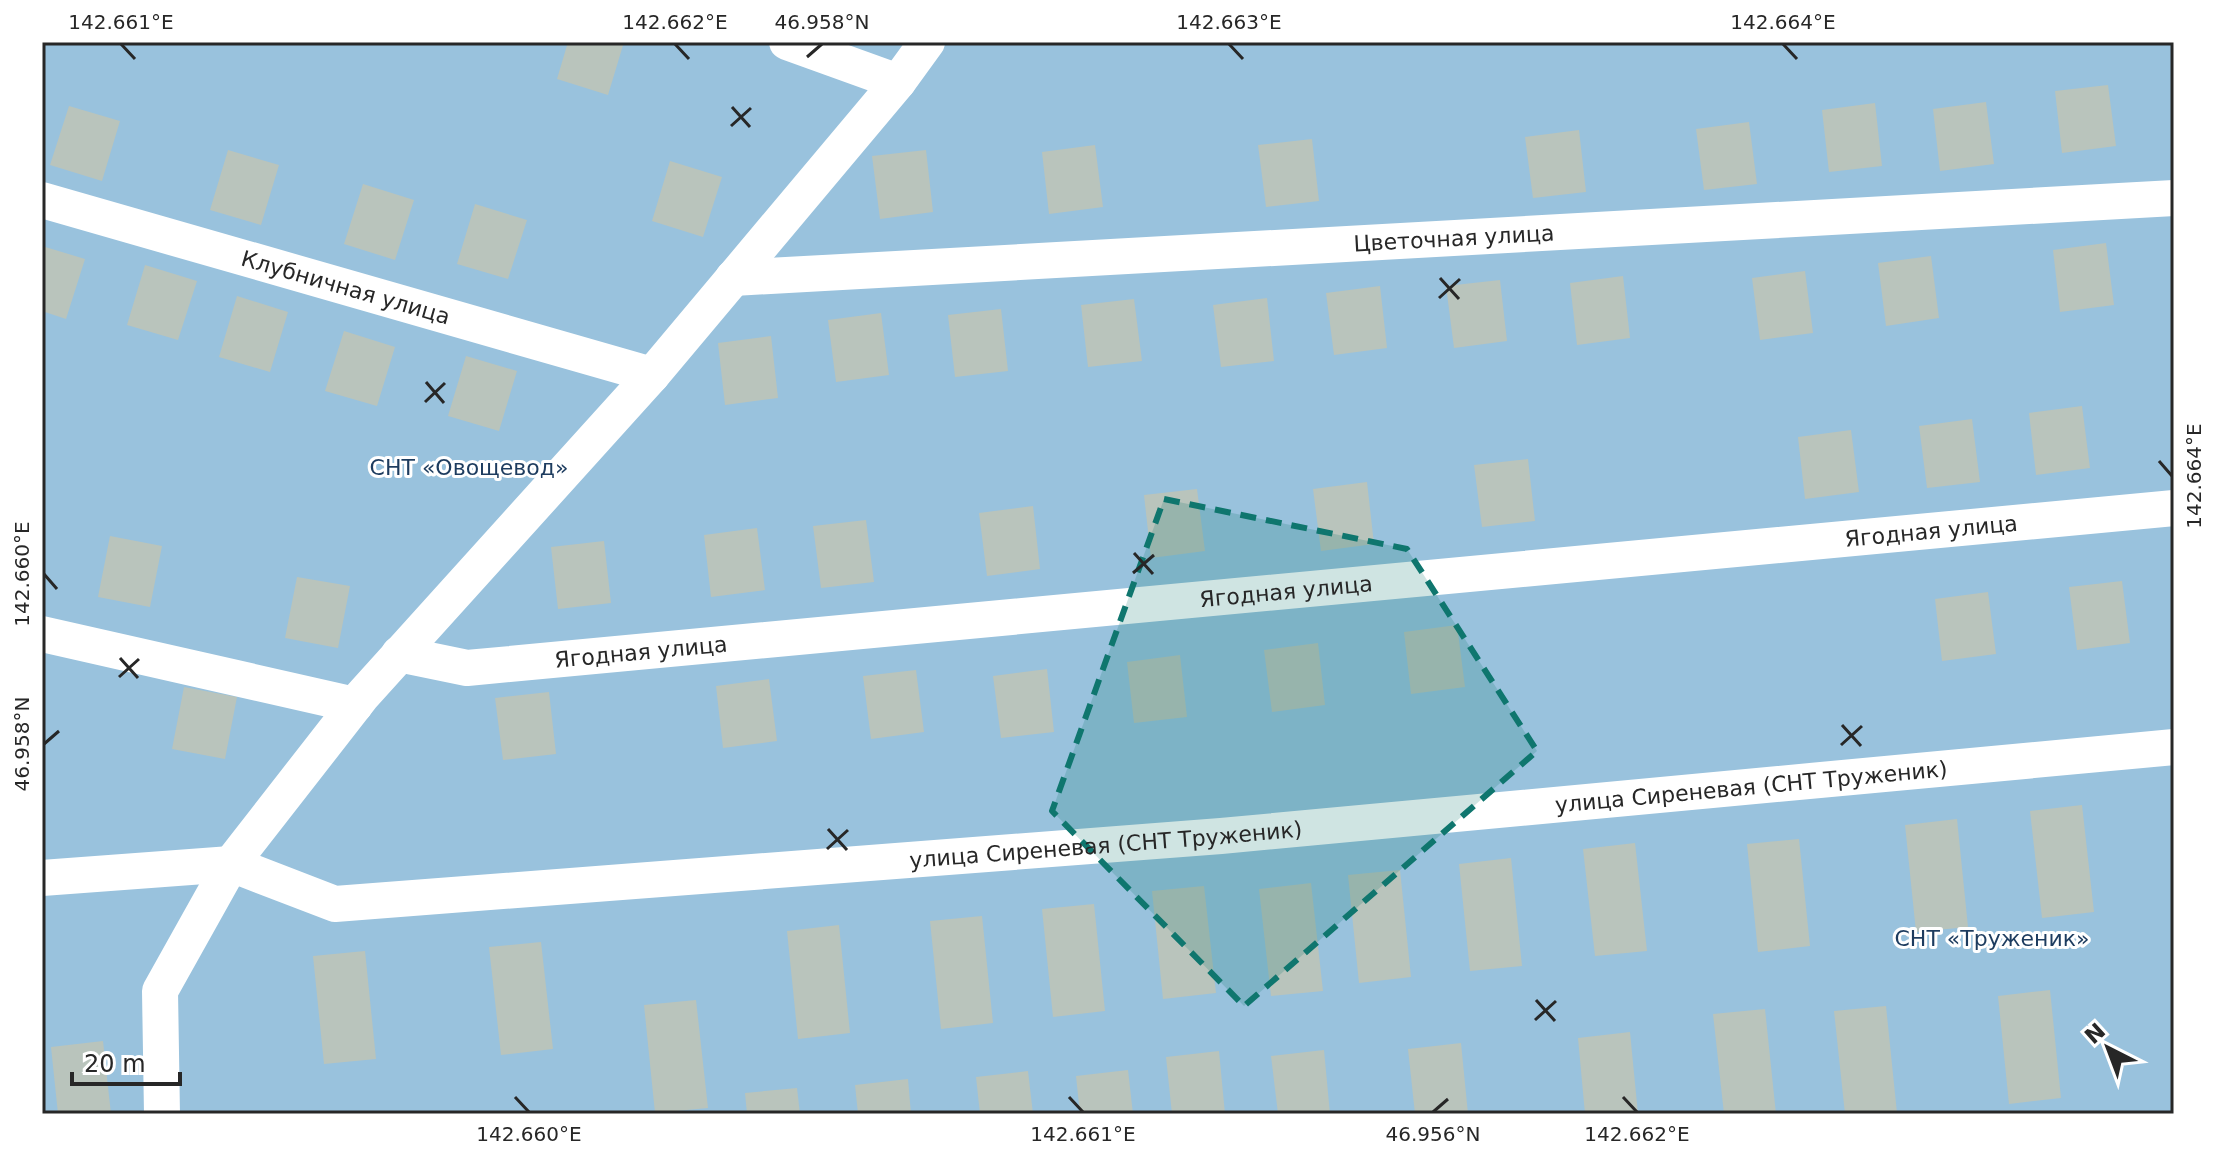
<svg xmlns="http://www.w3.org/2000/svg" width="2216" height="1156" font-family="'DejaVu Sans',sans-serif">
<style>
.green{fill:#99c2dd}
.building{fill:#b9c4bc}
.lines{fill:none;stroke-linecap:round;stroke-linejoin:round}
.street{stroke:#fff;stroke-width:36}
.marked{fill:#0f766e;fill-opacity:0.2;stroke:#0f766e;stroke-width:6;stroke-dasharray:16 10;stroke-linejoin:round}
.ticks{fill:none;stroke:#272727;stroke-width:3}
.labels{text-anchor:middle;stroke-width:6;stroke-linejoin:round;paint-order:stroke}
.street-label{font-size:22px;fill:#272727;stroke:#fff}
.park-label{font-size:22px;fill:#1d3c5f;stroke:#fff}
.neatline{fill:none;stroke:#272727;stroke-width:3}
.ticks-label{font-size:20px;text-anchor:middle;fill:#272727}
</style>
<rect width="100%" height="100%" fill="#dae9de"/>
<path class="green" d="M42 42H2174V1114H42Z"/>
<path class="building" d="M568 42H624L608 95 557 79Z
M2108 85 2116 146 2062 153 2055 91Z
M1986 102 1994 164 1940 171 1933 109Z
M1875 103 1882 166 1829 172 1822 110Z
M69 106 120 121 102 181 50 165Z
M1749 122 1757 184 1704 190 1696 129Z
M1579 130 1586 192 1533 198 1525 137Z
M1312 139 1319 201 1266 207 1258 145Z
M1095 145 1103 207 1049 214 1042 152Z
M228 150 279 165 261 225 210 210Z
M926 150 933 212 880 219 872 156Z
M670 161 722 177 703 237 652 221Z
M363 184 414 200 395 260 344 244Z
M475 204 527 220 508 279 457 264Z
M2106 243 2114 305 2060 312 2053 250Z
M42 246 85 259 66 319 42 311Z
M1931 256 1939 318 1886 326 1878 263Z
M145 265 197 281 178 340 127 325Z
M1805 271 1813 333 1760 340 1752 278Z
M1623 276 1630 338 1577 345 1570 283Z
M1500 280 1507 341 1454 348 1446 286Z
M1380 286 1387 348 1334 355 1326 293Z
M237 296 288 312 270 372 219 357Z
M1267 298 1274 361 1221 367 1213 305Z
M1134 299 1142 361 1088 367 1081 305Z
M1001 309 1008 371 955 377 948 315Z
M881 313 889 375 836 382 828 320Z
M344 331 395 347 377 406 325 391Z
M771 336 778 398 725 405 718 343Z
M466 356 517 371 499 431 448 416Z
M2082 406 2090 468 2036 475 2029 413Z
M1972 419 1980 482 1927 488 1919 426Z
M1851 430 1859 492 1805 499 1798 437Z
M1528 459 1535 521 1482 527 1474 465Z
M1367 482 1374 544 1321 551 1313 489Z
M1197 489 1205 551 1151 558 1144 495Z
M1033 506 1040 569 987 576 979 513Z
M866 520 874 582 821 588 813 526Z
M757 528 765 590 711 597 704 535Z
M110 536 162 546 150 607 98 597Z
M604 541 611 603 558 609 551 547Z
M297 577 350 586 338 648 285 638Z
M2122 581 2130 643 2077 650 2069 587Z
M1988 592 1996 654 1942 661 1935 599Z
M1457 625 1465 687 1411 694 1404 632Z
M1318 643 1325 705 1272 712 1264 650Z
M1180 655 1187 717 1134 723 1127 662Z
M1047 669 1054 732 1001 738 993 676Z
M916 670 924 732 871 739 863 676Z
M769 679 777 741 723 748 716 686Z
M184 687 237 697 225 759 172 749Z
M549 692 556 754 503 760 495 698Z
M2082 805 2094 912 2042 918 2030 811Z
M1957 819 1968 927 1916 932 1905 825Z
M1799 839 1810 946 1758 952 1747 844Z
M1635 843 1647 951 1595 956 1583 849Z
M1511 858 1522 966 1470 971 1459 864Z
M1400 870 1411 977 1359 983 1348 875Z
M1311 883 1323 991 1271 996 1259 889Z
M1204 886 1216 993 1163 999 1152 891Z
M1094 904 1105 1011 1053 1017 1042 909Z
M982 916 993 1023 941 1029 930 921Z
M839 925 850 1033 798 1039 787 931Z
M541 942 553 1049 501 1055 489 947Z
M365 951 376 1059 324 1064 313 956Z
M2050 990 2061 1098 2009 1104 1998 996Z
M696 1000 708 1108 655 1113 644 1005Z
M1886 1006 1897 1113 1845 1114 1834 1011Z
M1765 1009 1776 1114H1724L1713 1014Z
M1630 1032 1638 1114H1585L1578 1038Z
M103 1041 111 1114H58L51 1047Z
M1461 1043 1468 1114H1415L1408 1049Z
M1324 1050 1330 1114H1278L1271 1056Z
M1219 1051 1225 1114H1172L1166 1057Z
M1128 1070 1133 1114H1080L1076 1076Z
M1028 1071 1033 1114H980L976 1077Z
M908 1079 911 1114H858L855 1085Z
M797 1088 800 1114H747L745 1093Z"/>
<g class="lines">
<g class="street">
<path d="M787 42 898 82"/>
<path id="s1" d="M42 200 652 375"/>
<path id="s2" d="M733 278 2174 198"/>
<path d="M42 634 355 705"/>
<path id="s3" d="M399 654 467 668 2174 508"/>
<path id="s4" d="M42 878 231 864 335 904 1221 836 2174 747"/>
<path d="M162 1114 160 991 231 864 362 696 652 375 898 82 927 42"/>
</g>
</g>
<path class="marked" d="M1164 499 1407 549 1537 751 1244 1006 1052 811Z"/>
<path class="ticks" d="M121 44 135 59M675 44 689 59M1229 44 1243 59M1783 44 1797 59M807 57 822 44M732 107 750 127M731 126 751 108M1440 278 1459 299M1439 298 1460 279M426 382 444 403M425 402 445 383M2159 461 2172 476M1134 553 1153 574M1133 573 1154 555M44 574 57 589M120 658 138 678M119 677 139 659M1842 725 1861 746M44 744 59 731M1841 745 1862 726M828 829 847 850M827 849 848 830M1536 1000 1555 1021M1535 1020 1556 1001M515 1097 529 1112M1069 1097 1083 1112M1623 1097 1637 1112M1433 1112 1448 1099"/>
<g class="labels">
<g class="street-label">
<text dy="8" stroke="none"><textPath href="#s2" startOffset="722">Цветочная улица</textPath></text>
<text dy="8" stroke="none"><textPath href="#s1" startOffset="316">Клубничная улица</textPath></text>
<text dy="8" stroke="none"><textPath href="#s3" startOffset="1540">Ягодная улица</textPath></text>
<text dy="8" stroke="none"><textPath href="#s3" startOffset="892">Ягодная улица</textPath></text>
<text dy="8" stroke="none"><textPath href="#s3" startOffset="244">Ягодная улица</textPath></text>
<text dy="8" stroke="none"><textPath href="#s4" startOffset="1722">улица Сиреневая (СНТ Труженик)</textPath></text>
<text dy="8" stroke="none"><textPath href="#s4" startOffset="1074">улица Сиреневая (СНТ Труженик)</textPath></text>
</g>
<g class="park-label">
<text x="469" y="475">СНТ «Овощевод»</text>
<text x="1992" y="946">СНТ «Труженик»</text>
</g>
</g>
<rect width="2216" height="1156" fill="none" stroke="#ffffff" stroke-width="88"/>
<g transform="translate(2108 1048) rotate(318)" stroke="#ffffff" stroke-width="6" paint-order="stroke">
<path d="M0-6L14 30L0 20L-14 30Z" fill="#272727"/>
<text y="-12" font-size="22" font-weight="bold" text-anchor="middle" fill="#272727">N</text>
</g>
<path d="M72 1072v12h108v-12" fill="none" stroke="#272727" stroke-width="4"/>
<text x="84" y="1072" font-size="24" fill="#272727" stroke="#ffffff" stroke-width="6" paint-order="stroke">20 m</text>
<rect x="44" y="44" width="2128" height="1068" class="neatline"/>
<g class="ticks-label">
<text x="121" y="29">142.661°E</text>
<text x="675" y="29">142.662°E</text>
<text x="822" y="29">46.958°N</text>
<text x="1229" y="29">142.663°E</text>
<text x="1783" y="29">142.664°E</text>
<text transform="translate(2194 476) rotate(-90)" y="7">142.664°E</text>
<text transform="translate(22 574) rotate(-90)" y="7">142.660°E</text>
<text transform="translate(22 744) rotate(-90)" y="7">46.958°N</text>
<text x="529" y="1141">142.660°E</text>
<text x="1083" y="1141">142.661°E</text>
<text x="1433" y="1141">46.956°N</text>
<text x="1637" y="1141">142.662°E</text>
</g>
</svg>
